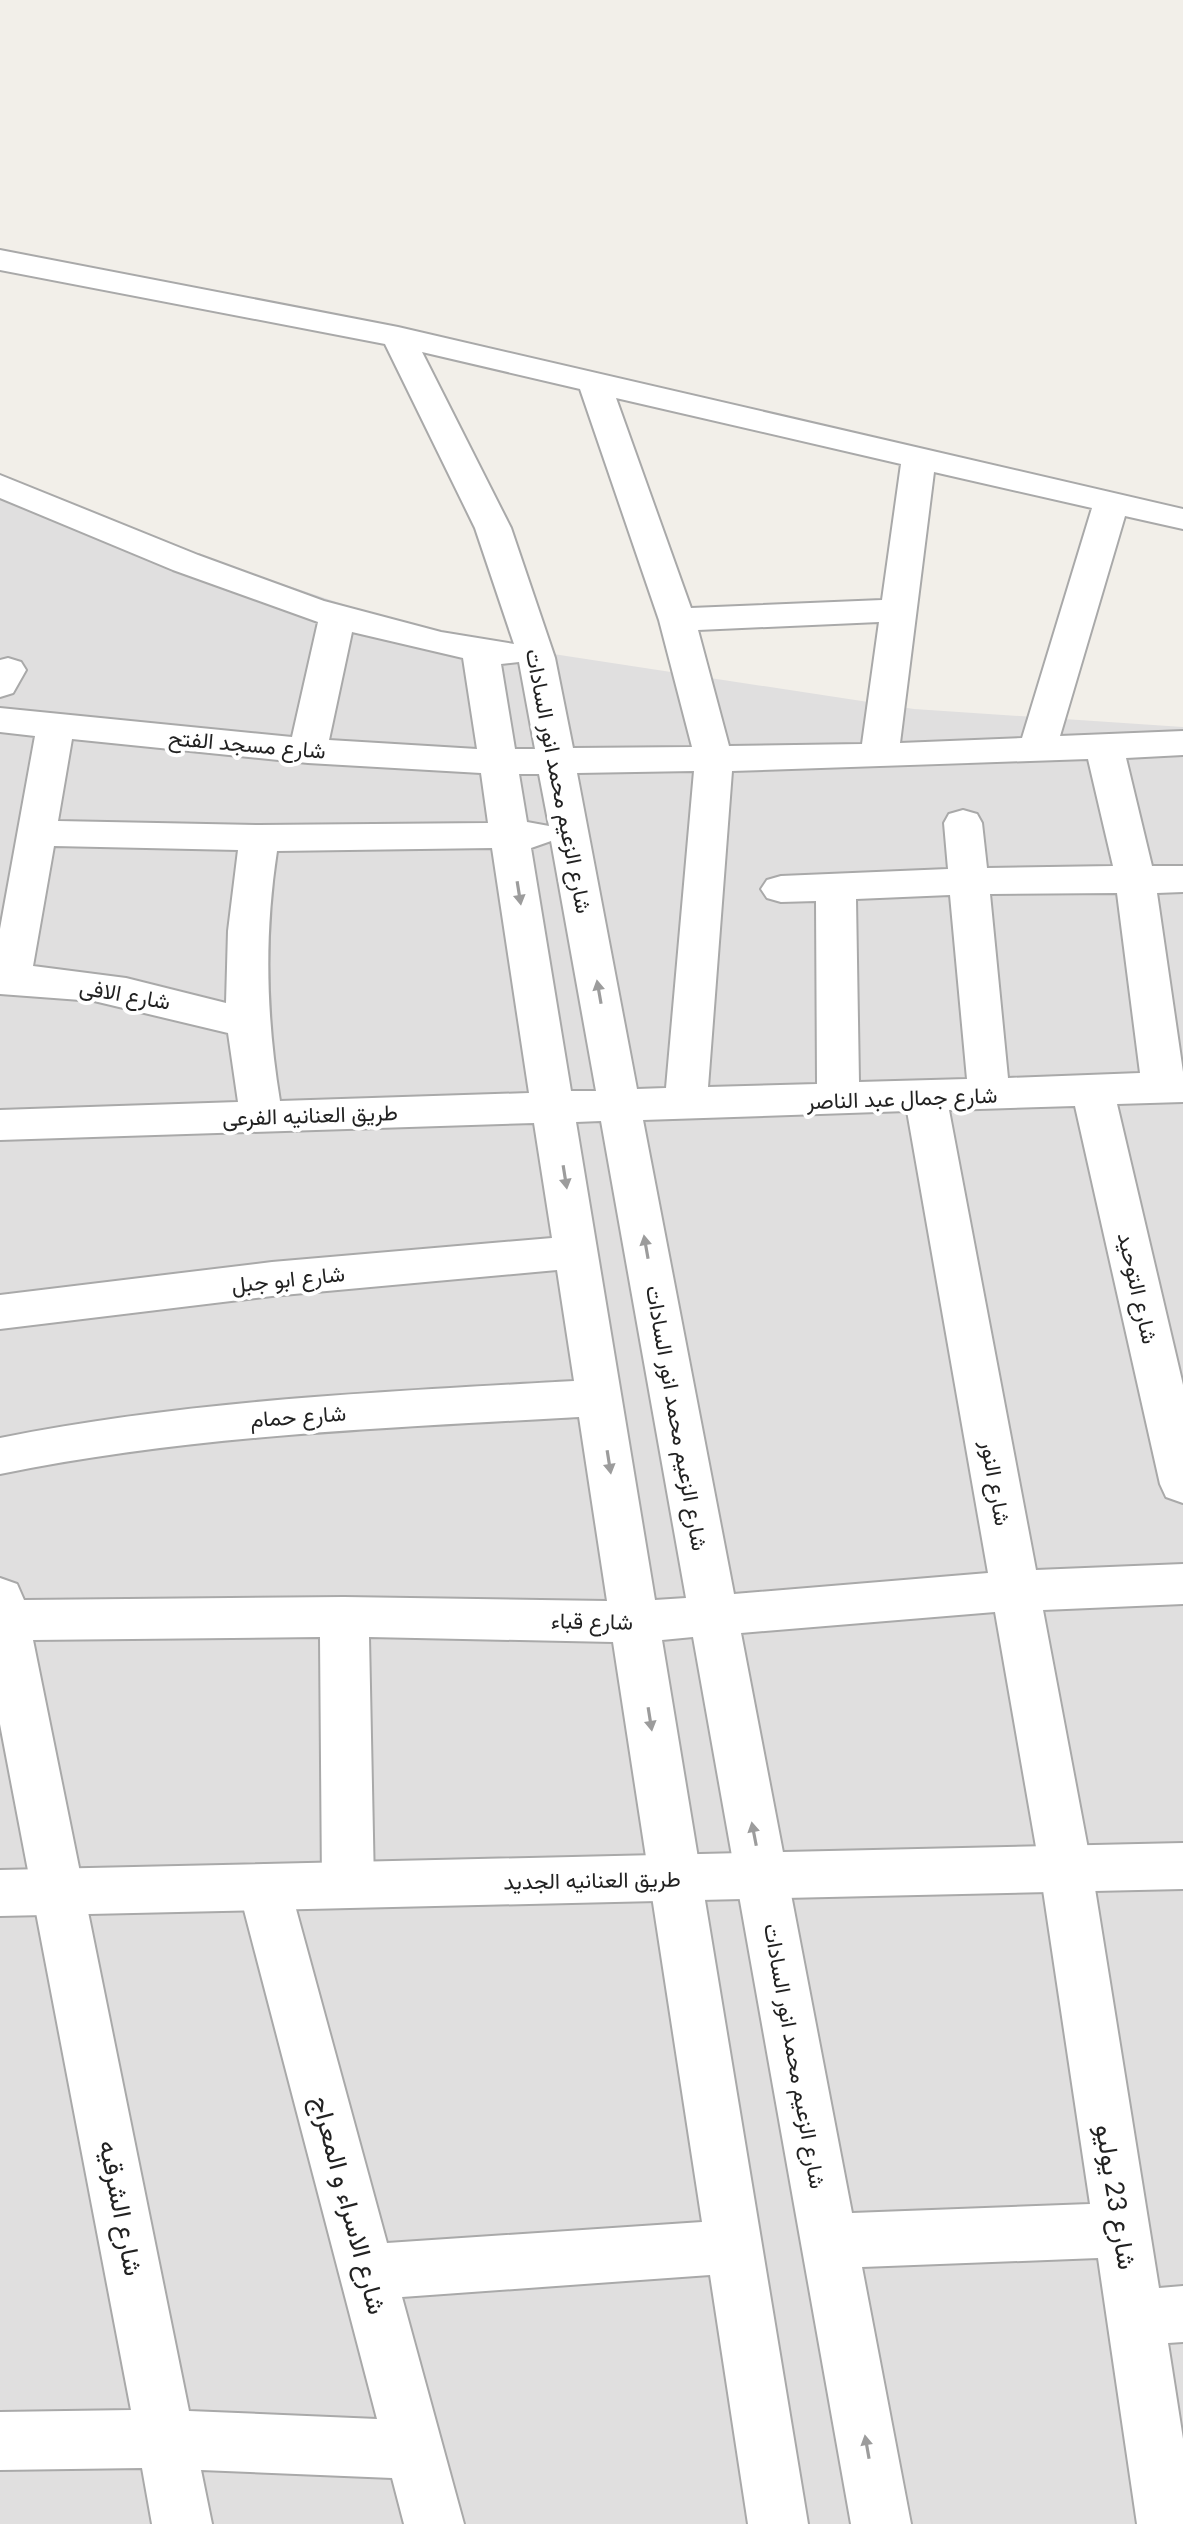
<svg xmlns="http://www.w3.org/2000/svg" width="1183" height="2524" font-family="Lato,Vazirmatn,sans-serif">
<style>
.residential{fill:#e0dfdf}
.lines{fill:none;stroke-linecap:round;stroke-linejoin:round}
.minor-casing{stroke:#a9a9a9;stroke-width:4}
.tertiary-casing{stroke:#a9a9a9;stroke-width:4}
.minor{fill:#fff;fill-rule:evenodd}
.tertiary{fill:#fff;fill-rule:evenodd}
.oneway{fill:#9c9c9c}
.labels{text-anchor:middle;stroke-width:8;stroke-linejoin:round;paint-order:stroke}
.street-label{font-size:22px;fill:#222;stroke:#fff}
.near-street-label{font-size:26px;fill:#222;stroke:#fff}
</style>
<rect width="100%" height="100%" fill="#f2efe9"/>
<path class="residential" d="M0 489 393 621 514 648 914 709 1183 727V2524H0Z"/>
<g class="lines">
<defs>
<path id="minor" d="M0 250 398 327 1183 509V529L1125 516 1060 736 1183 731V755L1126 758 1152 866H1183V892L1157 893 1183 1072V1102L1117 1104 1183 1385V1503L1166 1497 1160 1484 1075 1106 949 1110 1036 1570 1183 1564V1604L1043 1610 1092 1870 1159 2288 1183 2286V2342L1168 2343 1183 2439V2524H1137L1098 2258 862 2267 911 2524H851L693 1637 662 1640 808 2524H748L710 2275 402 2297 464 2524H404L392 2478 201 2470 212 2524H152L142 2468 0 2470V2412L131 2410 0 1724V1578L17 1584 24 1600 344 1597 607 1601 579 1417C384 1428 191 1435 0 1474V1438C190 1400 381 1392 574 1381L557 1270 272 1296 0 1329V1295L272 1262 552 1238 534 1123 0 1140V1110L238 1102 228 1033 94 1001 0 994V929L35 736 0 732V708L292 737 318 622 173 570 0 498V475L198 555 324 601 441 632 514 644 475 528 385 344 0 270ZM422 352 580 389 659 620 692 747 573 748 555 658 511 528ZM616 398 901 464 882 600 691 608ZM934 472 1092 508 1022 738 900 743ZM879 622 862 744 729 746 698 630ZM352 632 463 658 477 749 329 740ZM519 662 535 749H515L501 664ZM72 739 308 763 481 773 488 823 259 825 58 821ZM1088 759 1113 866 987 868 982 823 977 814 963 810 949 814 944 823 948 869 781 876 767 880 761 889 767 898 781 902 816 901 817 1084 708 1087 732 771ZM694 771 666 1088 637 1089 577 773ZM519 774H539L549 826 527 822ZM551 841 596 1091H571L531 848ZM54 846 238 850 228 931 226 1003 126 978 33 966ZM492 848 529 1093 280 1101C266 1016 264 936 277 851ZM1117 893 1140 1073 1008 1078 990 894ZM950 895 967 1079 859 1082 856 899ZM907 1111 988 1573 734 1594 643 1120ZM601 1121 686 1598 655 1600 576 1122ZM995 1612 1040 1870 1090 2204 852 2213 741 1633ZM320 1637 322 1885 330 1901 348 1908 366 1901 374 1885 369 1637 613 1642 702 2222 387 2243 290 1887 282 1871 264 1864 246 1871 238 1887 377 2419 189 2411 33 1640Z
M8 658 21 662 26 670 13 693 0 697V660Z"/>
<path id="tertiary" d="M1183 1843V1889L0 1916V1870Z"/>
</defs>
<use href="#minor" class="minor-casing"/>
<use href="#tertiary" class="tertiary-casing"/>
<use href="#minor" class="minor"/>
<use href="#tertiary" class="tertiary"/>
</g>
<defs><path id="oneway-solid" d="M-6-.8H1V-3.2L6.5 0L1 3.2V.8H-6Z" transform="scale(2)"/></defs>
<g class="oneway">
<use href="#oneway-solid" transform="translate(519 893) rotate(81)"/>
<use href="#oneway-solid" transform="translate(599 992) rotate(-100)"/>
<use href="#oneway-solid" transform="translate(565 1177) rotate(81)"/>
<use href="#oneway-solid" transform="translate(646 1247) rotate(-100)"/>
<use href="#oneway-solid" transform="translate(609 1462) rotate(81)"/>
<use href="#oneway-solid" transform="translate(650 1719) rotate(81)"/>
<use href="#oneway-solid" transform="translate(754 1834) rotate(-101)"/>
<use href="#oneway-solid" transform="translate(867 2447) rotate(-100)"/>
</g>
<g class="labels">
<g class="street-label">
<text transform="translate(247 744) rotate(5)" y="8">شارع مسجد الفتح</text>
<text transform="translate(559 781) rotate(79)" y="8">شارع الزعيم محمد انور السادات</text>
<text transform="translate(125 994) rotate(10)" y="8">شارع الافى</text>
<text transform="translate(902 1098) rotate(-2)" y="8">شارع جمال عبد الناصر</text>
<text transform="translate(310 1115) rotate(-2)" y="8">طريق العنانيه الفرعى</text>
<text transform="translate(288 1279) rotate(-6)" y="8">شارع ابو جبل</text>
<text transform="translate(1138 1288) rotate(77)" y="8">شارع التوحيد</text>
<text transform="translate(298 1416) rotate(-4)" y="8">شارع حمام</text>
<text transform="translate(677 1418) rotate(80)" y="8">شارع الزعيم محمد انور السادات</text>
<text transform="translate(996 1483) rotate(80)" y="8">شارع النور</text>
<text transform="translate(592 1621) rotate(1)" y="8">شارع قباء</text>
<text transform="translate(592 1880) rotate(-1)" y="8">طريق العنانيه الجديد</text>
<text transform="translate(795 2056) rotate(80)" y="8">شارع الزعيم محمد انور السادات</text>
</g>
<g class="near-street-label">
<text transform="translate(1116 2197) rotate(81)" y="9">شارع 23 يوليو</text>
<text transform="translate(349 2205) rotate(75)" y="9">شارع الاسراء و المعراج</text>
<text transform="translate(121 2208) rotate(79)" y="9">شارع الشرقيه</text>
</g>
</g>
</svg>
